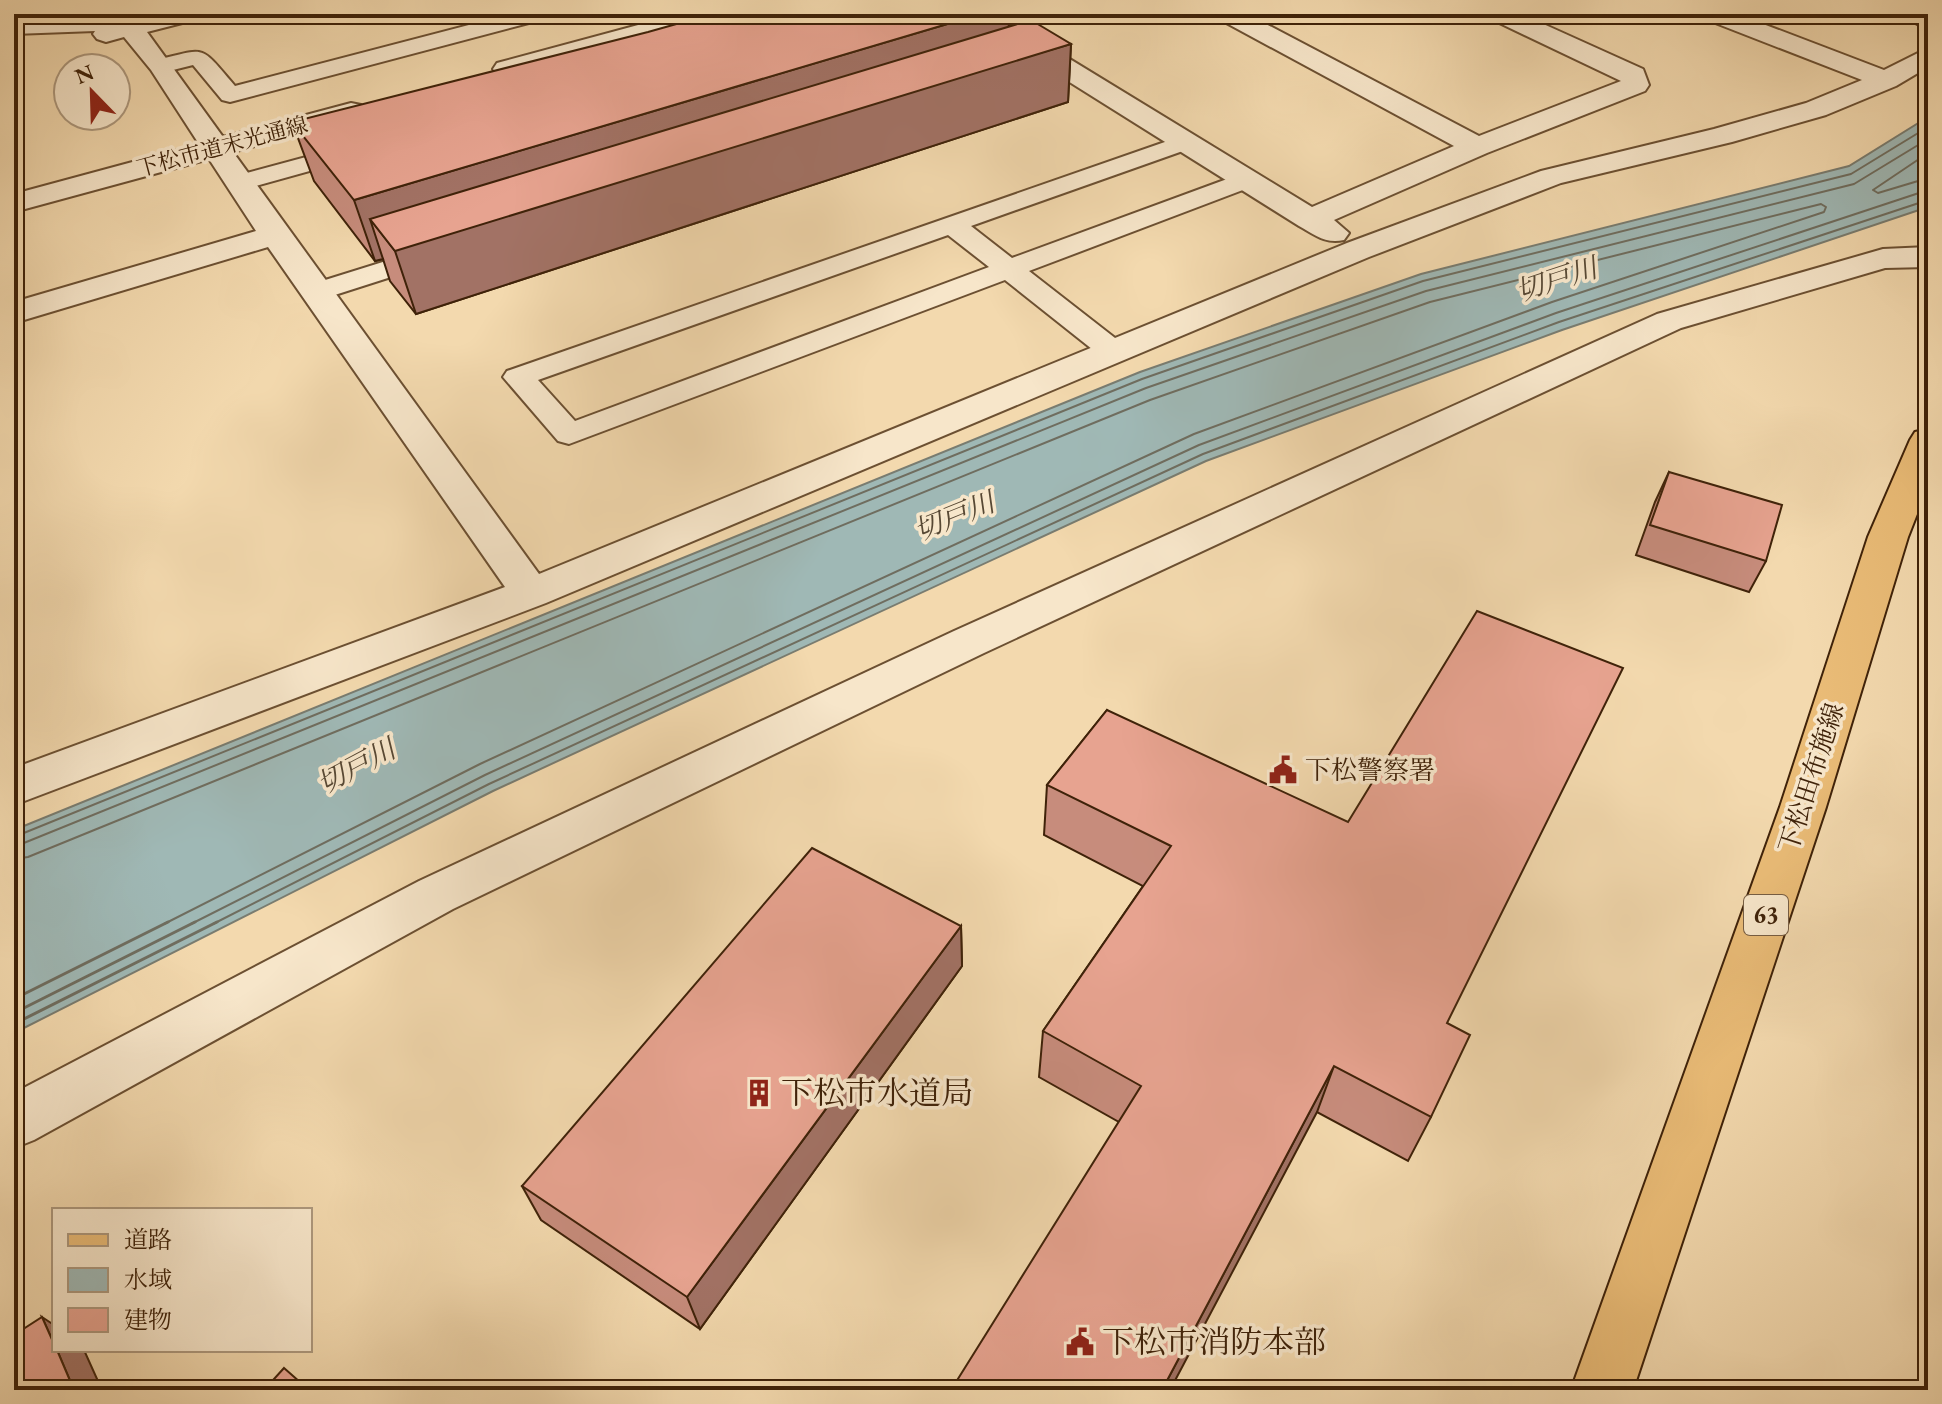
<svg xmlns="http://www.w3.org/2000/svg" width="1942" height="1404" font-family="'EB Garamond','Noto Serif JP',serif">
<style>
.water{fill:#9fb8b5;stroke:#797c70;stroke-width:2}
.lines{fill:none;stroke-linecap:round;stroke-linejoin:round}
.shore-far1{stroke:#6f6d5f;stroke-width:2}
.shore{stroke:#6f6d5f;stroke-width:3}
.service-casing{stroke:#6c5032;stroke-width:4}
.minor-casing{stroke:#6c5032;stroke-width:4}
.primary-casing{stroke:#3f2209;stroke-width:4}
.trunk-casing{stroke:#3f2209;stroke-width:4}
.service{fill:#f7e6ca;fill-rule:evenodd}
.minor{fill:#f7e6ca;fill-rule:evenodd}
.primary{fill:#eabc77;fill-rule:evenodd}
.trunk{fill:#eabc77;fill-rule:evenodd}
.wall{fill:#c78c7c;stroke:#3f2209;stroke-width:2}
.shaded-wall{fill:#a27265;stroke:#3f2209;stroke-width:2}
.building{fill:#e7a390;stroke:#3f2209;stroke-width:2}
.labels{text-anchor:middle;stroke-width:7;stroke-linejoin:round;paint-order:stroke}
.far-street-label{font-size:22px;fill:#3f2209;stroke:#f7e6ca}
.shield{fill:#f7e6ca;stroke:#765d43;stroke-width:2}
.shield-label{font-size:24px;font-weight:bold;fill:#3f2209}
.poi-label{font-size:26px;fill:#3f2209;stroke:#f7e6ca;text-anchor:start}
.street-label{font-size:26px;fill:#3f2209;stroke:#f7e6ca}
.water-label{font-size:28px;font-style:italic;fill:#574834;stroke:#f7e6ca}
.near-poi-label{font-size:32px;fill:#3f2209;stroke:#f7e6ca;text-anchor:start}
</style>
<rect width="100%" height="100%" fill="#f3d9ae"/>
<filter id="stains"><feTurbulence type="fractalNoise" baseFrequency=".0025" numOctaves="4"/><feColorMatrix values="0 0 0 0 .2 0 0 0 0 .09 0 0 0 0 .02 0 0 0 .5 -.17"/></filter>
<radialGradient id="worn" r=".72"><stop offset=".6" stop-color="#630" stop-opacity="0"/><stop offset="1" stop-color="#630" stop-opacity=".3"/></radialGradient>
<path class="water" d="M1928 117V207L1562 330 1206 461 493 791 14 1033V830L1140 372 1421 274 1849 166Z"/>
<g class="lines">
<path class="shore-far1" d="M1928 153 1873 190 1878 193 1928 178
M14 837 1142 379 1423 281 1851 174 1928 127
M14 847 1146 388 1426 291 1854 184 1928 139
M14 859 28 857 1150 400 1430 302 1821 204 1826 207 1824 212 1552 302 1194 434 480 764 164 924
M191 924 485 775 1199 445 1556 313 1928 190
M213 924 489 784 1203 454 1559 322 1928 200"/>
<path class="shore" d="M14 999 168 922
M14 1013 195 922
M14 1024 217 922"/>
<defs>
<path id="service" d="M511 14H547L544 19 230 102 222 100 193 65 161 73 153 71 149 66 153 61C208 48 198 43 235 86Z
M1185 135 1194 137 1197 142 1194 147 971 226 1012 258 1238 175H1256L1260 180 1256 185 1029 271 1124 345 1128 351 1124 357 1113 360 1102 357 1005 280 569 444 558 441 503 377 507 371ZM948 235 989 267 575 421 538 380Z
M358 143 367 145 370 150 367 155 241 190 232 187 228 182 232 177Z
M434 246 444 248 448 254 444 260 316 301 306 298 302 292 306 286Z"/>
<path id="minor" d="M157 14H202L198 19 147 32 223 137 351 103 361 105 365 111 361 117 233 152 539 574 1347 243 1541 171 1714 129 1806 103 1862 80 1705 19 1701 14H1737L1884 70 1928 48V67L1896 86 1826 115 1732 142 1561 183 1369 257 546 603 14 805V768L505 587 268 247 14 323V302L256 231 209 159 14 212V194L199 144 151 70 124 37 106 42 97 39 93 34 95 31 14 34V18L115 15 132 20Z
M679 14H721L717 19 506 77 497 75 493 69 497 63Z
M965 14H996L1312 207 1454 146 1219 19 1215 14H1247L1479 136 1621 81 1491 19 1487 14H1521L1643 69 1649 85 1645 91 1487 153 1334 220 1349 233 1344 240C1325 244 1315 235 1299 226L969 19Z
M1928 247V267L1885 268 1681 328 984 653 453 909 34 1140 14 1148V1093L419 881 954 631 1657 314 1883 249Z"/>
<path id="primary" d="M1928 429V486L1908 537 1826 807 1633 1390H1571L1780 807 1868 537 1910 440 1915 432Z"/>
<path id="trunk" d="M1903 14H1928V29L1907 19Z"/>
</defs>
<use href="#service" class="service-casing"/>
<use href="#minor" class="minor-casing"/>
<use href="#primary" class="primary-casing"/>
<use href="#trunk" class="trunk-casing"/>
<use href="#service" class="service"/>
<use href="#minor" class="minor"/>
<use href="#primary" class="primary"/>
<use href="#trunk" class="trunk"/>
</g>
<path class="wall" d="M1009 14V26L1071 44 1068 102 416 314 390 281 383 259 375 261 314 181 292 122Z
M1669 472 1766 561 1749 592 1636 555 1655 502Z
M1107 710 1448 1024 1431 1117 1408 1161 1317 1112 1119 1122 1039 1077 1043 1031 1143 886 1044 835 1047 785Z
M961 926 962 966 700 1329 541 1220 522 1186Z"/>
<path class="shaded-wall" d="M981 14H1009L1008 62 1071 44 1068 102 416 314 395 251 370 219 383 259 375 261 354 200Z
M961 926 962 966 700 1329 687 1297Z
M1334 1066 1317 1112 1170 1390H1162Z
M42 1317 54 1325V1344Z
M57 1350H84L102 1390H74Z"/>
<path class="building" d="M712 14H981L354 200 292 122 648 32Z
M1031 20 1071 44 395 251 370 219Z
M1669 472 1782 505 1766 561 1650 525Z
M1477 611 1623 668 1447 1023 1470 1035 1431 1117 1334 1066 1162 1390H951L1141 1086 1043 1031 1171 846 1047 785 1107 710 1348 822Z
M812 848 961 926 687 1297 522 1186Z
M42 1317 54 1344V1350H57L74 1390H14V1335Z
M284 1368 309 1390H264Z"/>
<defs>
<symbol id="civic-bare" viewBox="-9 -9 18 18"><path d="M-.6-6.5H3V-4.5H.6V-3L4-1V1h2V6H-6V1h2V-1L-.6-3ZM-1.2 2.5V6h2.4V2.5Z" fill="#8f2418" stroke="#f7e6ca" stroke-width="2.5" paint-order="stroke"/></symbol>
<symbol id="building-bare" viewBox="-9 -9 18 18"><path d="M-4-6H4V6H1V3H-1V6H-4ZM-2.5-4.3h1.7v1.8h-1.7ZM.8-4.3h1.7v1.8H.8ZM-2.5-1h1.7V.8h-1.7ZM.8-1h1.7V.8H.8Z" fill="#8f2418" stroke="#f7e6ca" stroke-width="2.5" paint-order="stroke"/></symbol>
</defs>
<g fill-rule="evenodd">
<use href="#civic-bare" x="1263" y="750" width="40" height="40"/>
<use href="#building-bare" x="739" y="1073" width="40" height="40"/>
<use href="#civic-bare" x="1060" y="1322" width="40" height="40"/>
</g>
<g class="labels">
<g class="far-street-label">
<text transform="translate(222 146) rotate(-15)" y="8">下松市道末光通線</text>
</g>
<rect class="shield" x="1744" y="895" width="44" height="40" rx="6"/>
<g class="shield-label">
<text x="1766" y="923">63</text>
</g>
<g class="poi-label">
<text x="1305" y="779">下松警察署</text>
</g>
<g class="street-label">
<text transform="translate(1811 778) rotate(-72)" y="9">下松田布施線</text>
</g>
<g class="water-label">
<text transform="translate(1556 279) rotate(-18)" y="10">切戸川</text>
<text transform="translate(954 516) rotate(-22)" y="10">切戸川</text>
<text transform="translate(356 766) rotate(-28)" y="10">切戸川</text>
</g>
<g class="near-poi-label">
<text x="781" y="1104">下松市水道局</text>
<text x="1102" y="1353">下松市消防本部</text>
</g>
</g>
<rect width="1942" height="1404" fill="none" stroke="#f3d9ae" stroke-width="48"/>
<rect x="16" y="16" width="1910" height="1372" fill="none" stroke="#3f2209" stroke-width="4"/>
<rect x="24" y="24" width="1894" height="1356" fill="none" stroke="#3f2209" stroke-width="2"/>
<rect x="52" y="1208" width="260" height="144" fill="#f7e6ca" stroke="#ad987d" stroke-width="2"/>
<rect x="68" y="1234" width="40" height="12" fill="#eabc77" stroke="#ad987d" stroke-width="2"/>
<text x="124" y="1248" font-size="24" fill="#3f2209">道路</text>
<rect x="68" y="1268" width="40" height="24" fill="#9fb8b5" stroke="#ad987d" stroke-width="2"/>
<text x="124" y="1288" font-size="24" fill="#3f2209">水域</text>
<rect x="68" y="1308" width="40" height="24" fill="#e7a390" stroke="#ad987d" stroke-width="2"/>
<text x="124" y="1328" font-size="24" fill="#3f2209">建物</text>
<g transform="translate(92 92) rotate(337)"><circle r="38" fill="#f7e6ca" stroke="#ad987d" stroke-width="2"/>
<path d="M0-6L14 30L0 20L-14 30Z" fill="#8f2418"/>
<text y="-12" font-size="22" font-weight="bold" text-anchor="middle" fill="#3f2209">N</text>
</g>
<rect width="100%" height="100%" filter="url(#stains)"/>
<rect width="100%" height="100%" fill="url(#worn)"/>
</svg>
